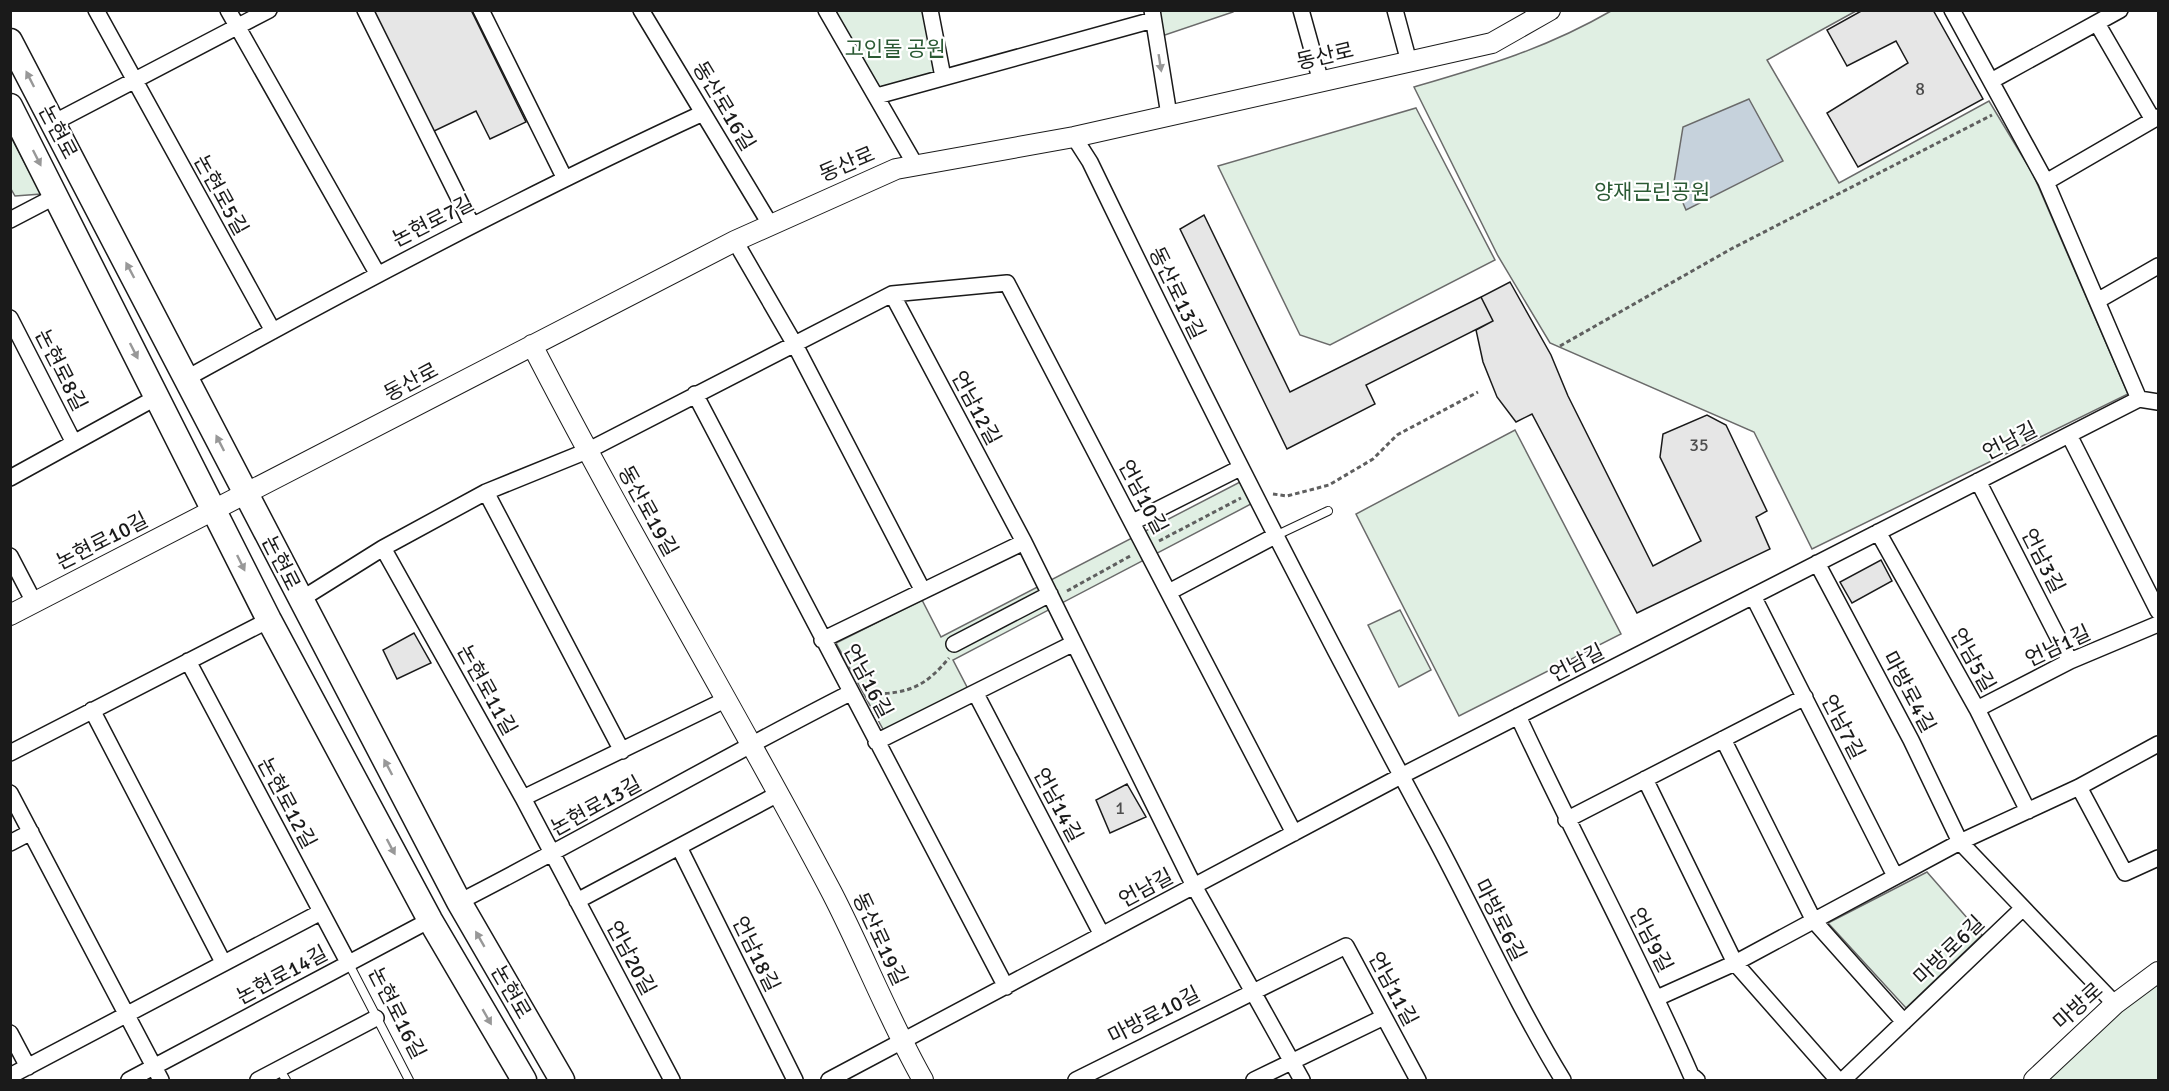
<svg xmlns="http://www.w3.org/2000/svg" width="2169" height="1091" font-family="Signika,'Noto Sans KR',sans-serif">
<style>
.green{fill:#e0efe3;stroke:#6a6a6a;stroke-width:1.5}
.water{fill:#c6d2dc;stroke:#6a6a6a;stroke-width:1.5}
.building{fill:#e6e6e6;stroke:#1a1a1a;stroke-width:1.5}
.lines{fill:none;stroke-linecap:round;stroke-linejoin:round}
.service-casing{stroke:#1a1a1a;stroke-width:10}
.minor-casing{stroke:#1a1a1a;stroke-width:18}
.tertiary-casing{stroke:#1a1a1a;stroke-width:22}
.primary-casing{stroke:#1a1a1a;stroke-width:27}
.path{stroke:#5f5f5f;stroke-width:3;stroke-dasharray:4.5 3;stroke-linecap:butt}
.service{stroke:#fff;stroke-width:8}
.minor{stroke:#fff;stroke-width:15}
.tertiary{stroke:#fff;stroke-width:20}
.primary{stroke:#fff;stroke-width:24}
.oneway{fill:#989898}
.labels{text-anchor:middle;stroke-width:4.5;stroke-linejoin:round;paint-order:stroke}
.number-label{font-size:18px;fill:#4d4d4d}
.park-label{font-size:21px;fill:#2b5a34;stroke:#fff}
.street-label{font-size:21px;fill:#1a1a1a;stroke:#fff}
</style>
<rect width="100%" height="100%" fill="#fff"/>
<path class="green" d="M1233 10V12L1156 38 1152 11Z
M826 11H929L943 77 877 96Z
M1611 11H1856L1767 60 1839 183 1989 101 2033 174 2128 394 1812 549 1754 432 1550 343 1498 256 1414 87C1486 66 1545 49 1611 11Z
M1416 108 1495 260 1330 345 1300 335 1218 166Z
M10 135 41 194 15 196 11 189Z
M1515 430 1621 634 1459 716 1356 514Z
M1240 482 1251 504 953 660 968 689 884 731 836 643 922 600 941 637Z
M1400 610 1431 670 1399 687 1368 625Z
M1927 872 1982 935 1906 1008 1828 923Z
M2158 981V1080H2045L2122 1008Z"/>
<path class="water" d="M1749 99 1783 161 1686 210 1674 182 1683 127Z"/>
<path class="building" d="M373 10H471L526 122 490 139 476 111 430 133Z
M1863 10H1933L1983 99 1858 167 1827 113 1908 63 1896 41 1847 66 1827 30Z
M1204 215 1290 392 1481 297 1493 321 1366 385 1375 404 1287 449 1180 229Z
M1510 282 1551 355 1568 396 1653 566 1701 541 1660 457 1663 434 1707 415 1726 425 1767 511 1756 517 1770 549 1637 613 1532 414 1516 422 1497 397 1483 362 1476 330 1493 321 1481 297Z
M1881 560 1892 581 1852 603 1840 582Z
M414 633 431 663 397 679 383 650Z
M1127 784 1146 817 1110 833 1096 800Z"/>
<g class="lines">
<defs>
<path id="service" d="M1275 536 1328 511
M349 964 409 1080
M280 1070 286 1080"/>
<path id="minor" d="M96 10 273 331
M228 10 377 273
M365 10 472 225
M481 10 564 177
M641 10 770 224
M826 10 916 166
M930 10 943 77
M1152 10 1169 115
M1301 10 1321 82
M1395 10 1409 62
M1952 10 2046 182 2139 399
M2098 25 2153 120
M1991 81 2120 10
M877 96 1153 20
M53 123 269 10
M1074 137 1090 162C1201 392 1316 618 1437 842 1479 921 1516 1003 1563 1080
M2046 182 2158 117
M10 220 56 196
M735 241 794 343 923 591
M892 294 1024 542 1194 886 1302 1080
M2097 301 2158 266
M10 318 73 441
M187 378C357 284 527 194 703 113
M695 394 1006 987
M2139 399 2158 402
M2069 435 2158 611
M10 478 157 397
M1978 481 2070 661
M486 492 622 751
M1133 522 1240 468
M1878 532 1977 709 2028 811
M383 548 523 798 672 1080
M10 556 34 602
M1817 563 1911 740 1960 842 2115 1004
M1169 592 1275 536
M1753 596 1895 876
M300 600 383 548 486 492 587 451 892 294 1007 283 1294 833
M822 640 1024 542
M954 644 1050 594
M188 661 349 964
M976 694 1102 935
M1977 709 2070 661 2158 624
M92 710 223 962
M1518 716C1574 837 1638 953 1691 1075L1697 1080
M1723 739 1814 921 1904 1022
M876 742 1074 643
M10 753 269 620
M1645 779 1735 963 1838 1080
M2079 787 2125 873 2158 858
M10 793 161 1080
M523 798 727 699
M1566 820 1805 697
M10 843 31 832
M679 847 795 1080
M577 901 778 794
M459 902C590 835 718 760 850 693
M1657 998 1735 963 1960 842 2079 787 2158 744
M10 1033 28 1067
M10 1076 321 912
M129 1080 430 920
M258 1080 376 1018
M829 1080 1401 776 2139 399
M1076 1080 1346 946 1418 1080
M1254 1080 1384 1017
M1843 1080 2023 908"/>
<path id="tertiary" d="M532 345C627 530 735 709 832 893 864 955 889 1020 923 1080
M10 615 735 241 896 169 1074 137 1492 43 1550 10
M2034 1080 2115 1004 2158 972"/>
<path id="primary" d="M10 41 459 902 562 1080
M10 106 269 620 430 920 524 1080"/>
</defs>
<use href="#service" class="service-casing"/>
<use href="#minor" class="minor-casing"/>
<use href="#tertiary" class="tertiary-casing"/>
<use href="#primary" class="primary-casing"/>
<path class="path" d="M1560 346 1731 249 1992 115
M1273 494 1287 496 1329 485 1373 459 1397 435 1478 392
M1159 541 1241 498
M1067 591 1132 555
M870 694C908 694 925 687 949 658"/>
<use href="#service" class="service"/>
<use href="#minor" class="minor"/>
<use href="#tertiary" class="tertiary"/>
<use href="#primary" class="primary"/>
</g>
<defs><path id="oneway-solid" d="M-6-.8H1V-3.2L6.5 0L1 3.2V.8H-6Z" transform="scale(1.5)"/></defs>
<g class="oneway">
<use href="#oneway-solid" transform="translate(1160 63) rotate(81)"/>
<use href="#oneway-solid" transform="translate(30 79) rotate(-117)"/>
<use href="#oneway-solid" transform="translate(37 158) rotate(63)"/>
<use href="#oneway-solid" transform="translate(130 270) rotate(-118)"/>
<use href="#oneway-solid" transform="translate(134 351) rotate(63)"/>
<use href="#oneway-solid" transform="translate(220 443) rotate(-117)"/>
<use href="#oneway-solid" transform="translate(241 563) rotate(64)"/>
<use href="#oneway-solid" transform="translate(388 767) rotate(-118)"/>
<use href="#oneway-solid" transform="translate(391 847) rotate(62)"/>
<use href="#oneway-solid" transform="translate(480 939) rotate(-120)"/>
<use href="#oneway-solid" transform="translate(487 1017) rotate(60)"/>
</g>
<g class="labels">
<g class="number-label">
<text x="1920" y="95">8</text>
<text x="1699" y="451">35</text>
<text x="1120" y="814">1</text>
</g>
<g class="park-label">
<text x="895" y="56">고인돌 공원</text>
<text x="1652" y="199">양재근린공원</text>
</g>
<g class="street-label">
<text transform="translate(1325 56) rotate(-13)" y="7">동산로</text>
<text transform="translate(724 106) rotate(59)" y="7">동산로16길</text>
<text transform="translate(58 132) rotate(62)" y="7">논현로</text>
<text transform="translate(847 164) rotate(-23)" y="7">동산로</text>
<text transform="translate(221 195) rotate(61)" y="7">논현로5길</text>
<text transform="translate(433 221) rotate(-27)" y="7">논현로7길</text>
<text transform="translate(1177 293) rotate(64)" y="7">동산로13길</text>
<text transform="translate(61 370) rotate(63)" y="7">논현로8길</text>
<text transform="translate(411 382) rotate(-28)" y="7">동산로</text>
<text transform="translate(976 408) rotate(62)" y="7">언남12길</text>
<text transform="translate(2010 441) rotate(-27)" y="7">언남길</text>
<text transform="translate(1143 497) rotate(62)" y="7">언남10길</text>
<text transform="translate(648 511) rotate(61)" y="7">동산로19길</text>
<text transform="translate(102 541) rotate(-27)" y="7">논현로10길</text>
<text transform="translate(2043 561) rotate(63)" y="7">언남3길</text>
<text transform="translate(281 563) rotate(63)" y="7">논현로</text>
<text transform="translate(2058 646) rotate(-25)" y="7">언남1길</text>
<text transform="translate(1973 660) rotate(61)" y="7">언남5길</text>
<text transform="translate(1577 663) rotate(-27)" y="7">언남길</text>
<text transform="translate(868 681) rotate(62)" y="7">언남16길</text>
<text transform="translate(487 690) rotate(61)" y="7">논현로11길</text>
<text transform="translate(1909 692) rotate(62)" y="7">마방로4길</text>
<text transform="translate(1843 727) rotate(63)" y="7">언남7길</text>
<text transform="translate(287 803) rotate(62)" y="7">논현로12길</text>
<text transform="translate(1058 805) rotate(62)" y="7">언남14길</text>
<text transform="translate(596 806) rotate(-29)" y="7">논현로13길</text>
<text transform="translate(1146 888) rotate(-28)" y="7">언남길</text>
<text transform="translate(1500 920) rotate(63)" y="7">마방로6길</text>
<text transform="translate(880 939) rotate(65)" y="7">동산로19길</text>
<text transform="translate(1651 940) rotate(63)" y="7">언남9길</text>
<text transform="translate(1949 950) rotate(-44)" y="7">마방로6길</text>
<text transform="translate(756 954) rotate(64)" y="7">언남18길</text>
<text transform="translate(631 958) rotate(62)" y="7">언남20길</text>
<text transform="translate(282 975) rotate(-28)" y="7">논현로14길</text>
<text transform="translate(1393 989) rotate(62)" y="7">언남11길</text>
<text transform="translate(511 992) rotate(60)" y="7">논현로</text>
<text transform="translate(2078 1006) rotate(-42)" y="7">마방로</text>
<text transform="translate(397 1013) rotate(63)" y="7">논현로16길</text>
<text transform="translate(1154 1015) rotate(-27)" y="7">마방로10길</text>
</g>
</g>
<rect width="2169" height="1091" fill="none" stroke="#1a1a1a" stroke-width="24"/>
</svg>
